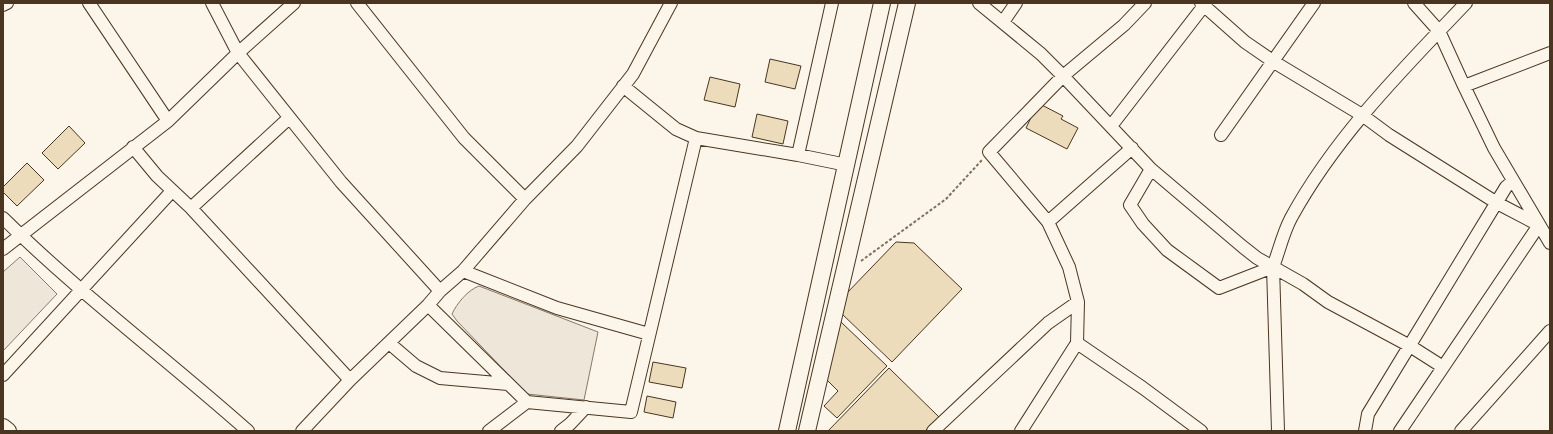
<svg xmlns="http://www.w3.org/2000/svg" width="1553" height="434" font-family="Lato,sans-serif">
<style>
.green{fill:#ede6d9;stroke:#887966}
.building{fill:#ecdcbc;stroke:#4a3520}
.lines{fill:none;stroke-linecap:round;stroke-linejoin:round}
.minor-casing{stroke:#4a3520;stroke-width:14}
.major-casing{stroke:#4a3520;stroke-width:18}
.path{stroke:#7f6f5c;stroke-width:2;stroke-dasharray:3 2;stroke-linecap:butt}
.minor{stroke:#fbf6e9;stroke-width:12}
.major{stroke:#fbf6e9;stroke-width:16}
</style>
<rect width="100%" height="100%" fill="#fbf6e9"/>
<path class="green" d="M20 257 57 294 3 351V272Z
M479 286 598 332 584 400 527 394 457 321 452 314C457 303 468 290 479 286Z"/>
<path class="building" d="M770 59 801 66 795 89 765 82Z
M710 77 740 84 735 107 704 100Z
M1038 103 1063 116 1061 119 1078 128 1067 149 1026 128Z
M757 114 788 121 783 144 752 137Z
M69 126 85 143 58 169 42 153Z
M27 163 44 180 17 206 3 192V187Z
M896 242 914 243 962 289 892 362 841 313 846 294Z
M841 322 887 366 837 418 824 406 838 391 825 378Z
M653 362 686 368 682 388 649 382Z
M889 368 939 417 925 431H828Z
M647 396 676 402 673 418 644 412Z"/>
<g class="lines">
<defs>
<path id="minor" d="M89 3 168 121
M212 3 238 53 341 182 440 291
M357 3 464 138 525 199
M979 3 1041 54 1063 76 1124 25 1145 3
M1201 3 1245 42 1274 62 1362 115 1389 135 1497 203 1539 225
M1414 3 1439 31 1464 86 1550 53
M3 5 7 3
M1003 22 1016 3
M623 86 676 129 696 138 798 155 847 165
M1464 86 1494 148 1550 243
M1111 126 1206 3
M1221 135 1314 3
M133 147 157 176 191 208 350 380
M798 155 832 3
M1151 169 1130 205 1143 224 1167 250 1219 288 1273 267
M191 208 289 118
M3 218C80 294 167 359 248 431
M1048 222 1132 148
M3 249 168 121 238 53 294 3
M1273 267 1278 431
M463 271 557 308 649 334
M428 305 527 402 631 412 696 138
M389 343 416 366 440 378 508 384
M1077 343 1143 388 1201 431
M1443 367 1410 346 1328 302 1303 284 1273 267C1279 251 1283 233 1291 218 1335 137 1403 69 1466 3
M3 375 172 191
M302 431 350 380 428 305 440 291 463 271 525 199 577 146 633 74 671 3
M489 431 527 402
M561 431 570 424 586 407
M933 431 1048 323 1078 302
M1021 431 1077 343 1078 302 1069 267 1048 222 989 152 1063 76 1151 169 1243 247 1257 258 1273 267
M1365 431 1368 414 1506 187 1513 181
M1400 431 1539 225
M1461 431 1550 331"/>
<path id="major" d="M3 427 8 431
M787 431 882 3
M807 431 907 3"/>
</defs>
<use href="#minor" class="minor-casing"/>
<use href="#major" class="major-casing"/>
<path class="path" d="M861 261 946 199 982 160"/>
<use href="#minor" class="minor"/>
<use href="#major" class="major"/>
</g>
<rect width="1553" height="434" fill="none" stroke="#4a3520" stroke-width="8"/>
</svg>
